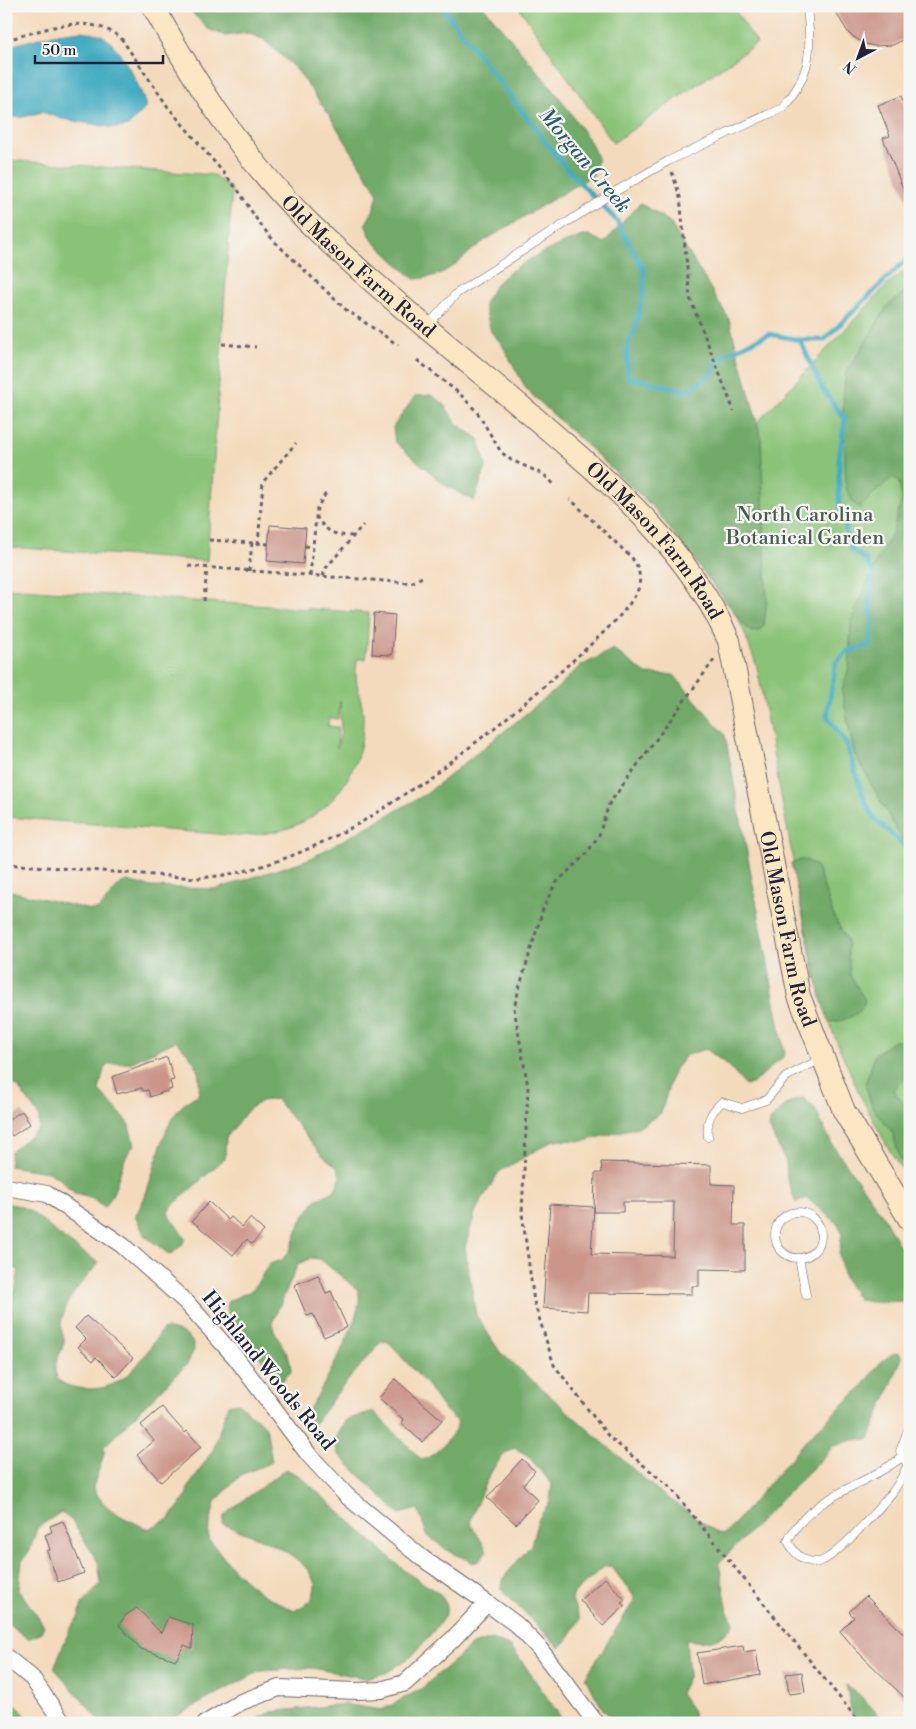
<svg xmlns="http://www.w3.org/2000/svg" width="916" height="1729" font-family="'Libre Bodoni',serif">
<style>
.green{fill:#8ac378;stroke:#56725a;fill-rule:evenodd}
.forest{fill:#6fa968;stroke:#486652}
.water{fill:#40aac0;stroke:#31667e}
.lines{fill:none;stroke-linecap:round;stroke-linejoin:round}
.stream{stroke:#40aac0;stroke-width:5}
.building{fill:#cb9689}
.lane-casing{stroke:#6c6268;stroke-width:9}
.street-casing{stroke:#6c6268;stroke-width:18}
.secondary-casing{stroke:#6c6268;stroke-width:24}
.path{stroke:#6c6268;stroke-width:3;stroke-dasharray:4 4;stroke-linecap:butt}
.lane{stroke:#fff;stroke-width:8}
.street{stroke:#fff;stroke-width:16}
.secondary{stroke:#fbe7c3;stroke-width:22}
.labels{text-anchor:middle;stroke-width:4.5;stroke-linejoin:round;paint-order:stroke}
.street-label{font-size:20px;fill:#22223b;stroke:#f6f6f2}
.park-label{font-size:20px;fill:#465a50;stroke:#f6f6f2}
.water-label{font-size:21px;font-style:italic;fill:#2e5870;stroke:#f6f6f2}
</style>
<rect width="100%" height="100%" fill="#f6f6f2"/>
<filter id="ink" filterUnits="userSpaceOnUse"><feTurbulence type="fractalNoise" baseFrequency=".02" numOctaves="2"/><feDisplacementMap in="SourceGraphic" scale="10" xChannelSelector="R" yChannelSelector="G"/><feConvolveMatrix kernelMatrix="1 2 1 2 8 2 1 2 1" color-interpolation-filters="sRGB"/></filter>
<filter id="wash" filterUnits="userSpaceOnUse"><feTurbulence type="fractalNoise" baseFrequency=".0096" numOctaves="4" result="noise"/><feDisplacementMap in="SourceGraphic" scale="20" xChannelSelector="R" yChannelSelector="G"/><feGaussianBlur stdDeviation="1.12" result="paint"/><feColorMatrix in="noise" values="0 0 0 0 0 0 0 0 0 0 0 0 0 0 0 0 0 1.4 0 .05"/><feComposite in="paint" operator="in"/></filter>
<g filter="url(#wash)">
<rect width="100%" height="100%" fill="#f4dabc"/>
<path class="green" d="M518 6H732L757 43 613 143Z
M6 160 214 175 232 189 207 561 6 547Z
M910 267V1182L890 1151 860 1095 833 1033 814 972 757 667 743 629 720 586 668 517 889 283Z
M6 588 369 613 366 659H357C357 665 355 672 356 678 358 693 364 706 363 722 363 765 336 809 296 825 279 833 259 834 241 836L6 817ZM340 701 341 733 337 748 338 727 328 726 329 718 338 719Z"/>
<path class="forest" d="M186 6H483L560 98 591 143 598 160 593 175C559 195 526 216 492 236 461 254 454 277 414 279L373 241 365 225 373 211 378 194 329 115 297 70 263 39 247 33 226 36 208 29Z
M640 203 670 222 729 319 761 437 767 599 764 625 760 631 751 632 744 625 654 508 527 390 501 343 491 332 484 304C488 296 493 288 499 281 514 265 568 238 589 235L604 243Z
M910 287V854L854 753 842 692 849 667 851 621 879 556 892 533 902 499 899 482 893 477 873 494 860 508 854 504 846 488 843 399 846 373 887 307Z
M431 395 443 403 457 424 479 439 486 467 474 501 445 485 395 442 393 427 415 396Z
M613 649 646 674 674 675 725 735 785 1055 752 1084 745 1085 727 1065 706 1049 686 1055 673 1072 661 1113 641 1126 585 1141 554 1140 499 1172 476 1210 465 1247 476 1315 500 1352 658 1491 718 1533 724 1534 730 1529 809 1437 863 1386 880 1363 892 1354 899 1353 902 1358 869 1439 853 1440 834 1446 719 1563 728 1612 734 1623C723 1642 705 1643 686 1640L689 1675 680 1693 693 1711V1723H619L604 1711 585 1678 634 1601 633 1595 611 1566 604 1567 574 1593 572 1600 580 1619 566 1642 559 1647 500 1589 505 1576 531 1545 538 1520 550 1501 552 1484 527 1455 515 1448C493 1455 477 1502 470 1523L487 1550 480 1560 474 1563 447 1550 427 1535 418 1509 399 1514 337 1453 335 1438 346 1420 373 1411 422 1460C436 1456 454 1436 458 1422L443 1408 427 1385 387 1341 380 1343 338 1392 315 1423H308L304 1418C317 1396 368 1312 358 1290L320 1259 311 1258 298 1264 272 1323C276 1344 291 1348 291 1372L280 1383 227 1315 228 1301 253 1290 269 1264 282 1260 290 1250 301 1221 316 1200 334 1191 341 1178 337 1167 321 1154 276 1099 261 1101 248 1110 226 1138 225 1158 171 1207 168 1213 185 1239 182 1245 170 1255 145 1236 135 1216C155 1187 157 1129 183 1105 187 1101 194 1097 199 1094 201 1066 194 1060 176 1041L130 1063 109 1064 104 1069 99 1090 128 1122 134 1145C118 1163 120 1188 105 1207L87 1196 74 1193 60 1179 48 1172 9 1166 11 1151 39 1129V1116L18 1087 6 1081V890L91 910 99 909 120 884 127 881 151 887 217 889 309 859 426 794 553 692 579 667Z
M801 860 808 861 817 867 834 917 847 940 850 975 865 1000C861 1016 844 1021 829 1022L822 1002 791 863Z
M894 1041H903L910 1051V1075L893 1089 910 1113V1173L901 1161 892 1132 872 1107 865 1084 875 1054Z
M803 1098 814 1107 832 1144 883 1216 910 1265V1301L872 1302 859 1300 844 1278 839 1255 842 1232 838 1224 807 1198 796 1203 787 1179 786 1162 769 1128 770 1121 783 1107 797 1099Z
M10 1204C32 1206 46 1226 63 1238 75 1247 87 1255 99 1263 83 1281 65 1299 61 1324 60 1330 65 1336 64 1342 62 1353 52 1364 56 1375 59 1384 69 1386 78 1388 124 1395 139 1363 162 1330 172 1326 195 1336 194 1349 193 1353 189 1360 187 1364L104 1447V1454L93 1487C104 1511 125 1518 148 1529L169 1519 186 1497 188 1488 214 1448 228 1405 238 1403 266 1427 272 1462 241 1475 215 1502 208 1533 210 1541 236 1572 259 1592 294 1611 311 1601C312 1597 315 1590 315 1586 310 1553 249 1535 223 1524L224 1516 229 1511 286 1469 301 1477 406 1572 440 1594 447 1605 446 1613 438 1626 412 1656 386 1673 364 1678 312 1668 260 1671 163 1723H102L54 1668 69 1631 79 1616 82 1604 101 1584 98 1562 72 1521 61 1512 37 1528 30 1550 22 1561 19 1590 44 1626 40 1634 28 1639 6 1622V1325L10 1317 19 1270 6 1265V1205Z
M492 1639 509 1646 518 1656 565 1723H248L271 1712 343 1704 382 1710 421 1689 472 1645Z
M846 1685 861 1696 886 1723H854Z
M6 1695 33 1723H6Z"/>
<path class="water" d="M81 31C87 32 95 33 101 35 118 43 143 89 146 108L128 126 115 128 62 119 42 112 23 117H6V47L50 35Z"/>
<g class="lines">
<path class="stream" d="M441 6 566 168 617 221 644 270V291L635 329 627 346 628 377 686 391 706 379 726 354 769 334 800 340H824L910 256
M800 340 823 390 845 419 839 458V502L851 549 866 560 873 573 869 599 873 621 870 645 848 651 836 663 827 716 846 743 865 801 874 818 910 851"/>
</g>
<g id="blocks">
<path class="building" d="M832 6H910V36L893 45 874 46 865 44 849 34Z
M901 96 910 119 909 204 883 138 890 136 878 105Z
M270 525 306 528 303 564 267 561Z
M374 613 395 615 392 655 372 654Z
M167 1057 174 1080 170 1081 172 1089 150 1097 148 1090 143 1091 142 1088 117 1094 112 1077Z
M22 1111 30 1124 12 1136 6 1127V1121Z
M601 1162 711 1165V1184L734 1185 733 1225H745V1270L699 1269V1286H692V1294L588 1293 587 1311 543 1308 550 1204 594 1207 591 1254 673 1256 674 1202H623V1212H594L595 1173H602Z
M209 1202 228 1220 231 1217 242 1227 250 1218 264 1231 252 1244 247 1239 233 1255 192 1221Z
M318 1275 326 1293 331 1291 347 1327 324 1337 313 1314 307 1316 294 1285Z
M86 1316 133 1358 116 1377 96 1357 93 1361 78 1347 86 1339 75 1328Z
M395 1379 442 1420 422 1442 401 1423 404 1420 379 1398Z
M162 1407 185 1433 187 1431 201 1447 161 1482 137 1455 154 1441 141 1425Z
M522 1459 535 1471 523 1485 538 1500 516 1524 487 1498Z
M63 1521 84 1573 58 1582 47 1551 50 1550 45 1535 52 1532 50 1526Z
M605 1578 625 1600 621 1603 625 1606 603 1626 580 1600Z
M866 1596 910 1640V1703L856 1650 840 1631 854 1617 849 1612Z
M137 1608 161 1633 168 1617 193 1625 192 1648 184 1645 176 1660 141 1649 119 1625 126 1615Z
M743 1646 744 1652 756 1650 760 1675 702 1685 697 1653Z
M802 1672 805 1692 789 1694 786 1674Z"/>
</g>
</g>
<g filter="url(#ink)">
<use href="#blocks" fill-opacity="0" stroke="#6c6268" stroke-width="1"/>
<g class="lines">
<defs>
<path id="lane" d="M428 325 457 293 611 194 668 161 782 108C813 73 811 50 807 6
M708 1137C706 1121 710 1113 722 1102L742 1108 766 1100 786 1077 821 1059
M775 1235a23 23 0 1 1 46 0a23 23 0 1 1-46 0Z
M799 1258 806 1295
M910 1425 900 1451 910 1470
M902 1457C866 1486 809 1496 788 1541 794 1553 803 1563 818 1562 835 1560 879 1508 891 1494 898 1486 902 1476 907 1467"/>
<path id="street" d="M6 1187 47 1194 122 1245 187 1303 236 1358 309 1455 347 1496 422 1558 487 1603 453 1639 405 1683 381 1690 357 1691 279 1688 241 1702 206 1723
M487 1603 517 1625 539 1648 596 1723
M6 1657 32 1678 63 1723"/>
<g id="secondary">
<path id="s1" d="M153 6C197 86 242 156 307 221 377 289 455 351 530 414 607 480 688 546 729 641L799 996 844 1111 910 1220"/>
</g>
</defs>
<use href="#lane" class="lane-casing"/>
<use href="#street" class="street-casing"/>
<use href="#secondary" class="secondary-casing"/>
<path class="path" d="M6 40C45 30 85 11 121 38L168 107 238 190 259 223 275 242 345 309 398 345
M672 172 680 197 690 298 734 411
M222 344 256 347
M417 360 460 394 477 412 501 452 511 460 543 474 556 486
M316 516C326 532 335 536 354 536
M209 540 268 544
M258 544 263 482 296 443
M305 546 313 547
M188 566 411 583 422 577
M249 571 252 543
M310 575 317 508 326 493
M323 576 326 568 363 525
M204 601 207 568
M714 660 609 804 599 835 587 853 555 884 543 909 519 989 514 1008 528 1087 522 1213 534 1302 554 1365 609 1437 670 1487 860 1723
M6 864 195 878C251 876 309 851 358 824 378 813 397 799 415 787 474 746 528 702 580 654 595 641 635 605 639 586 641 575 638 566 632 558L570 499"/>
<use href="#lane" class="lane"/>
<use href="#street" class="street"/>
<use href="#secondary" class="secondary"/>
</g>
</g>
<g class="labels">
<g class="street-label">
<text dy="7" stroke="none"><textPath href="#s1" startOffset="334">Old Mason Farm Road</textPath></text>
<text dy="7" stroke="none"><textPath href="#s1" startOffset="739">Old Mason Farm Road</textPath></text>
<text dy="7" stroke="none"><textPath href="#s1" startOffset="1159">Old Mason Farm Road</textPath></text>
<text transform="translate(269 1370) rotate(51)" y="7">Highland Woods Road</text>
</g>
<g class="park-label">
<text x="805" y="521">North Carolina<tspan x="805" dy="23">Botanical Garden</tspan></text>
</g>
<g class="water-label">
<text transform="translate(585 160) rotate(50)" y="7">Morgan Creek</text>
</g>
</g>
<rect width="916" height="1729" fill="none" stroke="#f6f6f2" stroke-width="25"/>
<g transform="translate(858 58) rotate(221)" stroke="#f6f6f2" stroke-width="4" paint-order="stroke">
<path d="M0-4L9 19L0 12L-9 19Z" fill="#22223b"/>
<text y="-8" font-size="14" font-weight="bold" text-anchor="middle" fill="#22223b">N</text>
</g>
<path d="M35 55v8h128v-8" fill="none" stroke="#22223b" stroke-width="2.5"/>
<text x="42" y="55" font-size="15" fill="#22223b" stroke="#f6f6f2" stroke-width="4" paint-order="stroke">50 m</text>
</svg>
